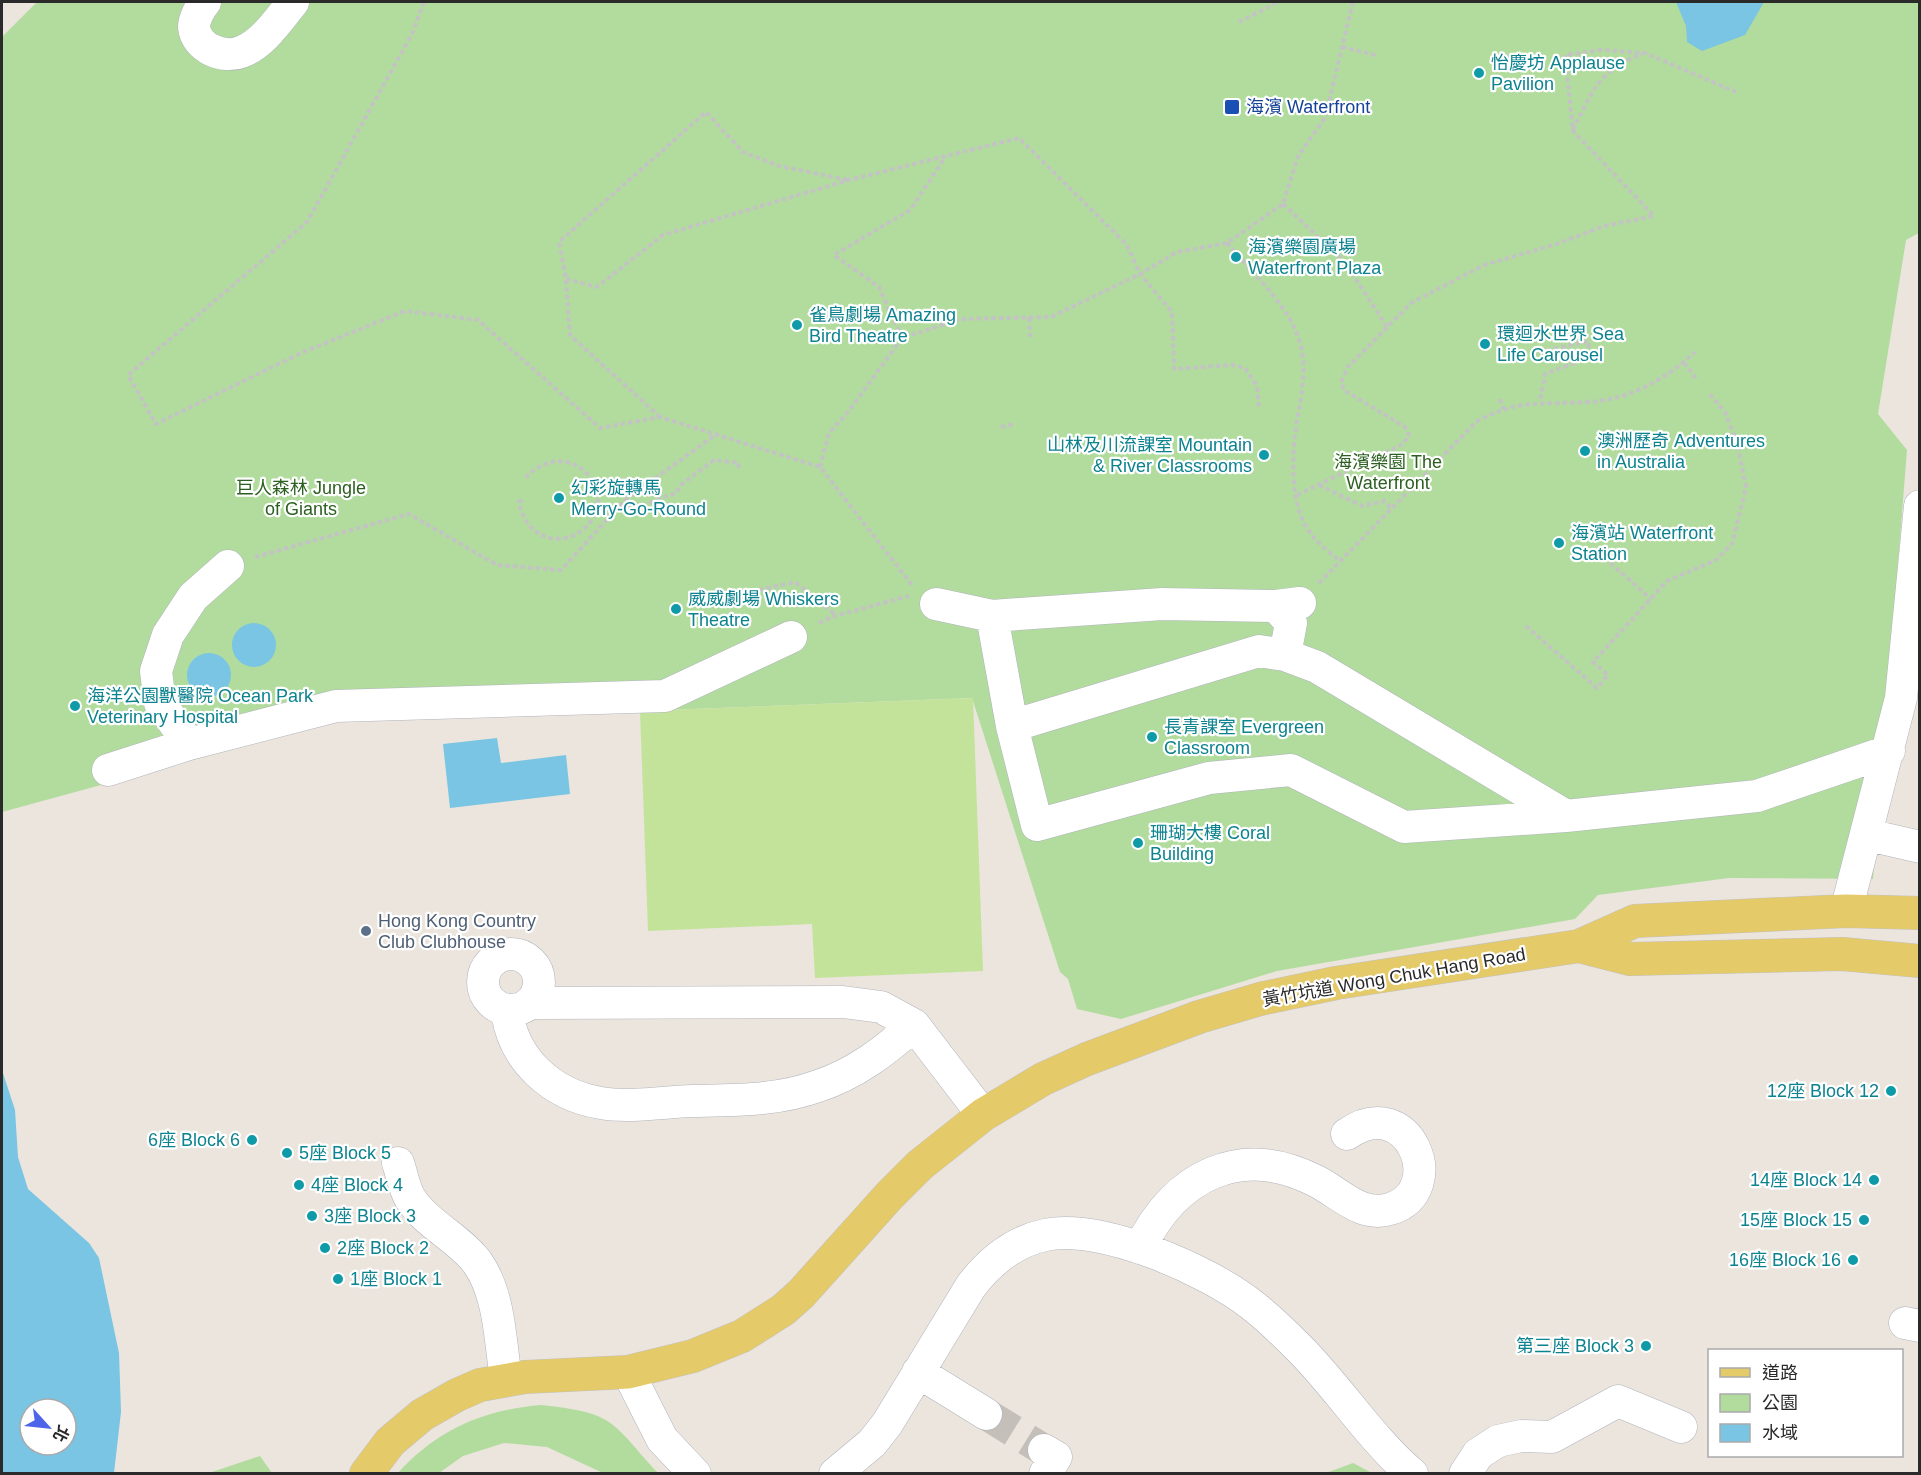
<svg xmlns="http://www.w3.org/2000/svg" width="1921" height="1475" font-family="Arial,'Noto Sans TC',sans-serif">
<style>
.green{fill:#b2dc9e}
.pitch{fill:#c3e39b}
.water{fill:#79c5e3;fill-rule:evenodd}
.lines{fill:none;stroke-linecap:round;stroke-linejoin:round}
.minor-tunnel{stroke:#c4c0b9;stroke-width:32;stroke-dasharray:32 16;stroke-linecap:butt}
.minor-casing{stroke:#b1b3bc;stroke-width:33}
.major-casing{stroke:#c3c3c3;stroke-width:34}
.path{stroke:#c3c3c3;stroke-width:4;stroke-dasharray:4.5 3;stroke-linecap:butt}
.minor{stroke:#fff;stroke-width:32}
.major{stroke:#e4ca69;stroke-width:33}
.culture-dot{fill:#0f9aa8;stroke:#fff;stroke-width:2}
.transit-dot{fill:#1a4fb4;stroke:#fff;stroke-width:2}
.service-dot{fill:#5c6f8a;stroke:#fff;stroke-width:2}
.labels{text-anchor:middle;stroke-width:4.5;stroke-linejoin:round;paint-order:stroke}
.culture-label{font-size:18px;fill:#0d838f;stroke:#fff;text-anchor:start}
.transit-label{font-size:18px;fill:#164399;stroke:#fff;text-anchor:start}
.park-label{font-size:18px;fill:#2c6020;stroke:#fff}
.service-label{font-size:18px;fill:#4e5e75;stroke:#fff;text-anchor:start}
.street-label{font-size:18px;fill:#2a2a2a;stroke:#fff}
</style>
<rect width="100%" height="100%" fill="#ebe5dd"/>
<path class="green" d="M37 2H1919V233L1906 240 1878 414 1907 450 1873 879 1729 878 1598 895 1575 919 1277 971 1121 1019 1077 1009 1068 979 1060 972 972 698 640 711 358 715 2 812V37Z
M541 1405C616 1413 610 1421 658 1473H603L547 1447 504 1443 463 1456 439 1473H398C437 1430 483 1410 541 1405Z
M260 1456 272 1473H209Z
M1353 1463 1372 1473H1326Z"/>
<path class="pitch" d="M973 698 983 971 815 978 812 924 648 931 640 711Z"/>
<path class="water" d="M1676 2H1764L1745 35 1702 51 1687 42 1686 26Z
M232 645a22 22 0 1 1 44 0a22 22 0 1 1-44 0Z
M187 675a22 22 0 1 1 44 0a22 22 0 1 1-44 0Z
M497 738 501 763 566 755 570 794 450 808 443 744Z
M2 1070 15 1110 18 1157 28 1189 89 1243 99 1258 119 1353 121 1412 114 1473H2ZM30 1409H66V1445H30Z"/>
<g class="lines">
<path class="minor-tunnel" d="M986 1414 1044 1450"/>
<defs>
<path id="minor" d="M205 2C200 8 194 19 194 27 196 48 223 59 241 52 263 44 279 19 293 2
M936 604 992 616 1162 604 1276 606 1300 603
M1276 606 1291 623 1285 655
M992 616 1012 726 1037 825 1209 778 1291 770 1404 827 1566 816 1757 796 1889 751
M1012 726 1259 651 1285 655 1317 667 1566 816
M189 744 160 703 156 671 168 635 193 597 228 566
M108 770 189 744 336 706 665 696 791 637
M1868 835 1920 847
M1846 911 1901 698 1920 506
M483 982a28 28 0 1 1 56 0a28 28 0 1 1-56 0Z
M532 1003 843 1002 881 1007 914 1025 983 1115
M507 1011C513 1060 552 1095 601 1103 627 1108 665 1102 692 1101 735 1100 777 1101 818 1086 855 1074 885 1051 914 1025
M398 1163C402 1174 404 1188 410 1198 427 1225 458 1237 477 1262 500 1294 500 1341 506 1379
M1140 1248C1175 1176 1240 1142 1316 1181 1340 1193 1361 1218 1390 1209 1450 1191 1409 1090 1347 1134
M1905 1323 1920 1326
M628 1372 662 1439 695 1474
M918 1372 986 1414
M1044 1450 1056 1457 1045 1474
M835 1474 872 1443 887 1424 971 1286C990 1261 1013 1242 1045 1235 1101 1223 1208 1270 1252 1305 1269 1318 1284 1333 1299 1348 1339 1388 1369 1437 1412 1474
M1465 1474 1478 1454 1498 1441 1521 1436 1552 1437 1618 1401 1681 1427"/>
<path id="major" d="M1579 946 1630 959 1842 954 1920 961
M366 1474 390 1442 422 1415 457 1395 480 1385 525 1377 628 1372 693 1356 742 1336 783 1310 801 1294 889 1196 920 1165 983 1115 1043 1079 1087 1059 1199 1017 1260 999 1336 983 1579 946 1635 921 1846 911 1920 913"/>
</defs>
<use href="#minor" class="minor-casing"/>
<use href="#major" class="major-casing"/>
<path class="path" d="M424 2 412 34 307 222 128 375 156 424 301 353 405 311 478 320 600 428 660 417 820 467 912 585
M1239 22 1278 2
M1342 47 1379 56
M1573 130C1592 91 1599 70 1642 54
M1283 204 1344 261 1387 327
M1227 243C1252 273 1290 306 1300 343 1307 368 1302 395 1297 420 1292 451 1290 492 1303 521 1311 538 1326 550 1340 561
M566 279 597 287 663 235 849 180 1019 138 1127 245 1140 274 1172 312 1174 369 1232 365 1245 368 1257 386 1259 407
M1029 318 1030 337
M902 338 879 287 834 255 910 210 946 156
M1532 354 1588 341 1590 357 1545 374 1540 402
M1684 363 1696 378
M1500 399 1503 409
M660 417 570 335 566 279 559 242 706 112 743 152 779 166 848 180
M1001 427 1015 424
M820 467 829 433 848 412 902 338 961 319 1051 317 1140 274 1177 252 1227 243 1283 204 1298 156 1325 118 1353 2
M1319 485 1362 506 1385 501 1391 508
M1297 495 1403 444 1409 435 1405 427 1344 390 1341 382 1348 367 1411 303 1484 265 1557 244 1604 226 1654 216 1573 131 1565 55 1601 50 1645 53 1736 92
M522 500 519 502C523 520 531 533 550 538 560 540 572 538 581 531 625 498 573 432 527 476L530 478
M621 505C634 516 656 496 675 494L682 484 714 460 739 463 738 469
M1599 553 1651 599
M255 557 409 514 497 565 561 570 625 500 714 436
M1319 583 1476 422C1519 398 1542 405 1588 402 1629 400 1666 379 1695 352
M759 590 795 582 836 615
M819 623 831 617 909 596
M1526 626 1597 688 1608 675 1593 662 1667 581 1716 560 1732 544 1746 487 1737 443 1725 412 1708 392"/>
<use href="#minor" class="minor"/>
<use href="#major" class="major"/>
</g>
<g class="culture-dot">
<circle cx="1479" cy="73" r="6"/>
<circle cx="1236" cy="257" r="6"/>
<circle cx="797" cy="325" r="6"/>
<circle cx="1485" cy="344" r="6"/>
<circle cx="1585" cy="451" r="6"/>
<circle cx="1264" cy="455" r="6"/>
<circle cx="559" cy="498" r="6"/>
<circle cx="1559" cy="543" r="6"/>
<circle cx="676" cy="609" r="6"/>
<circle cx="75" cy="706" r="6"/>
<circle cx="1152" cy="737" r="6"/>
<circle cx="1138" cy="843" r="6"/>
<circle cx="1891" cy="1091" r="6"/>
<circle cx="252" cy="1140" r="6"/>
<circle cx="287" cy="1153" r="6"/>
<circle cx="1874" cy="1180" r="6"/>
<circle cx="299" cy="1185" r="6"/>
<circle cx="312" cy="1216" r="6"/>
<circle cx="1864" cy="1220" r="6"/>
<circle cx="325" cy="1248" r="6"/>
<circle cx="1853" cy="1260" r="6"/>
<circle cx="338" cy="1279" r="6"/>
<circle cx="1646" cy="1346" r="6"/>
</g>
<rect class="transit-dot" x="1224" y="99" width="16" height="16" rx="3"/>
<circle class="service-dot" cx="366" cy="931" r="6"/>
<g class="labels">
<g class="culture-label">
<text x="1491" y="69">怡慶坊 Applause<tspan x="1491" dy="21">Pavilion</tspan></text>
<text x="1248" y="253">海濱樂園廣場<tspan x="1248" dy="21">Waterfront Plaza</tspan></text>
<text x="809" y="321">雀鳥劇場 Amazing<tspan x="809" dy="21">Bird Theatre</tspan></text>
<text x="1497" y="340">環迴水世界 Sea<tspan x="1497" dy="21">Life Carousel</tspan></text>
<text x="1597" y="447">澳洲歷奇 Adventures<tspan x="1597" dy="21">in Australia</tspan></text>
<text x="1252" y="451" text-anchor="end">山林及川流課室 Mountain<tspan x="1252" dy="21">&amp; River Classrooms</tspan></text>
<text x="571" y="494">幻彩旋轉馬<tspan x="571" dy="21">Merry-Go-Round</tspan></text>
<text x="1571" y="539">海濱站 Waterfront<tspan x="1571" dy="21">Station</tspan></text>
<text x="688" y="605">威威劇場 Whiskers<tspan x="688" dy="21">Theatre</tspan></text>
<text x="87" y="702">海洋公園獸醫院 Ocean Park<tspan x="87" dy="21">Veterinary Hospital</tspan></text>
<text x="1164" y="733">長青課室 Evergreen<tspan x="1164" dy="21">Classroom</tspan></text>
<text x="1150" y="839">珊瑚大樓 Coral<tspan x="1150" dy="21">Building</tspan></text>
<text x="1879" y="1097" text-anchor="end">12座 Block 12</text>
<text x="240" y="1146" text-anchor="end">6座 Block 6</text>
<text x="299" y="1159">5座 Block 5</text>
<text x="1862" y="1186" text-anchor="end">14座 Block 14</text>
<text x="311" y="1191">4座 Block 4</text>
<text x="324" y="1222">3座 Block 3</text>
<text x="1852" y="1226" text-anchor="end">15座 Block 15</text>
<text x="337" y="1254">2座 Block 2</text>
<text x="1841" y="1266" text-anchor="end">16座 Block 16</text>
<text x="350" y="1285">1座 Block 1</text>
<text x="1634" y="1352" text-anchor="end">第三座 Block 3</text>
</g>
<g class="transit-label">
<text x="1246" y="113">海濱 Waterfront</text>
</g>
<g class="park-label">
<text x="1388" y="468">海濱樂園 The<tspan x="1388" dy="21">Waterfront</tspan></text>
<text x="301" y="494">巨人森林 Jungle<tspan x="301" dy="21">of Giants</tspan></text>
</g>
<g class="service-label">
<text x="378" y="927">Hong Kong Country<tspan x="378" dy="21">Club Clubhouse</tspan></text>
</g>
<g class="street-label">
<text transform="translate(1394 977) rotate(-10)" y="6">黃竹坑道 Wong Chuk Hang Road</text>
</g>
</g>
<rect width="1921" height="1475" fill="none" stroke="#2a2a2a" stroke-width="6"/>
<rect x="1708" y="1349" width="195" height="108" fill="#ffffff" stroke="#aaaaaa" stroke-width="1.5"/>
<rect x="1720" y="1368" width="30" height="9" fill="#e4ca69" stroke="#aaaaaa" stroke-width="1.5"/>
<text x="1762" y="1379" font-size="18" fill="#2a2a2a">道路</text>
<rect x="1720" y="1394" width="30" height="18" fill="#b2dc9e" stroke="#aaaaaa" stroke-width="1.5"/>
<text x="1762" y="1409" font-size="18" fill="#2a2a2a">公園</text>
<rect x="1720" y="1424" width="30" height="18" fill="#79c5e3" stroke="#aaaaaa" stroke-width="1.5"/>
<text x="1762" y="1439" font-size="18" fill="#2a2a2a">水域</text>
<g transform="translate(48 1427) rotate(117)"><circle r="28" fill="#ffffff" stroke="#aaaaaa" stroke-width="1.5"/>
<path d="M0-4.5L10 22L0 15L-10 22Z" fill="#4c65e9"/>
<text y="-9" font-size="16" font-weight="bold" text-anchor="middle" fill="#2a2a2a">北</text>
</g>
</svg>
